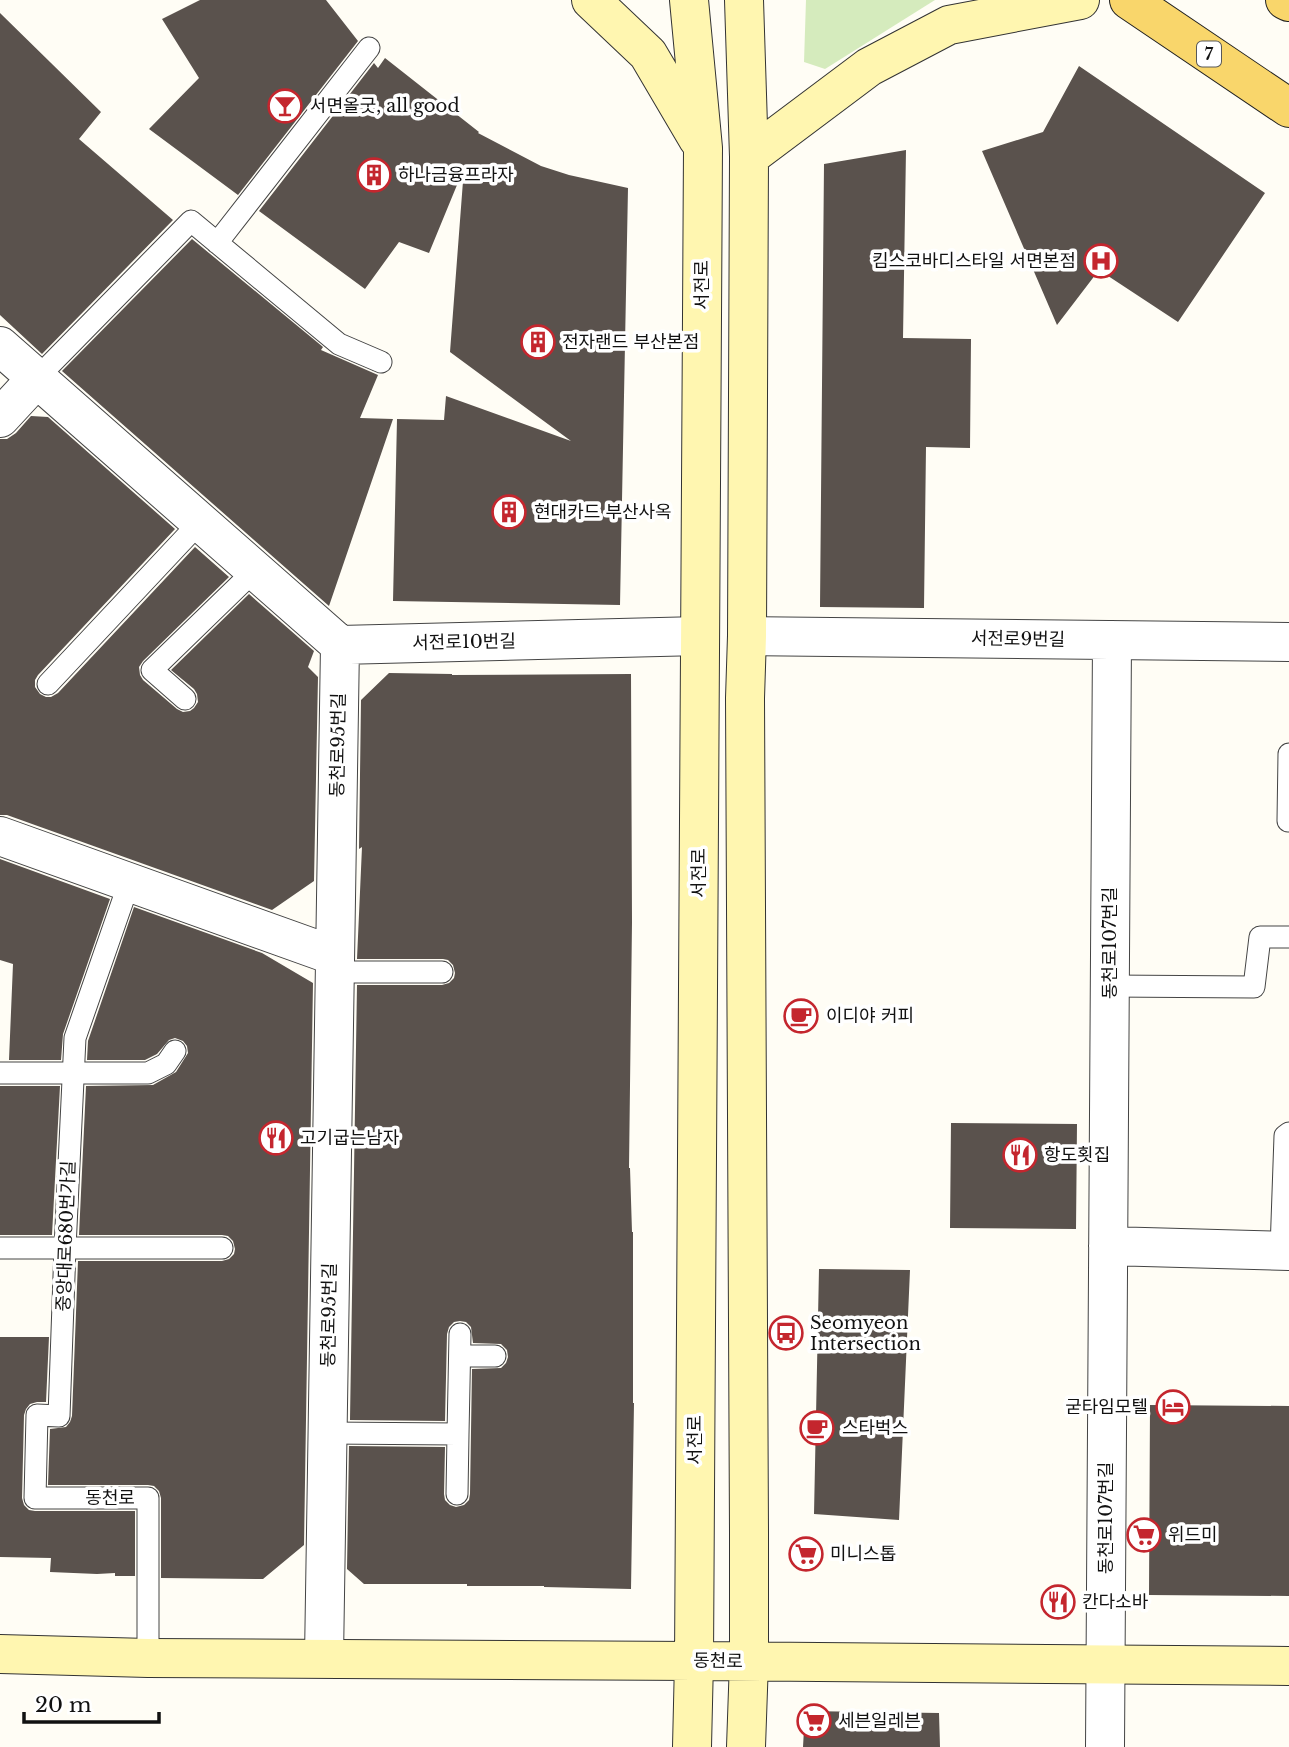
<svg xmlns="http://www.w3.org/2000/svg" width="1289" height="1747" font-family="'Libre Baskerville','Noto Sans KR',serif">
<style>
.green{fill:#d5ebbd}
.building{fill:#5a524d}
.lines{fill:none;stroke-linecap:round;stroke-linejoin:round}
.lane-casing{stroke:#444;stroke-width:23}
.street-casing{stroke:#444;stroke-width:40}
.secondary-casing{stroke:#333;stroke-width:40}
.primary-casing{stroke:#222;stroke-width:40}
.lane{stroke:#fff;stroke-width:21}
.street{stroke:#fff;stroke-width:38}
.secondary{stroke:#fff6b0;stroke-width:38}
.primary{stroke:#f9d66b;stroke-width:38}
.labels{text-anchor:middle;stroke-width:7;stroke-linejoin:round;paint-order:stroke}
.shield{fill:#fff;stroke:#585858;stroke-width:2}
.shield-label{font-size:16px;font-weight:bold;fill:#111}
.poi-label{font-size:18px;fill:#111;stroke:#fff;text-anchor:start}
.street-label{font-size:18px;fill:#111;stroke:#fff}
</style>
<rect width="100%" height="100%" fill="#fffdf5"/>
<path class="green" d="M806 0H935L825 69 804 62Z"/>
<path class="building" d="M200 0H326L358 41 238 195 149 129 199 78 162 19Z
M0 13 101 112 79 139 173 220 42 354 0 315Z
M385 58 479 132 478 133 541 166 569 175 628 188 620 605 393 601 397 419 444 420 446 396 571 441 450 352 464 168 429 253 399 242 365 289 259 211 374 63 378 68Z
M1079 66 1265 193 1178 322 1099 270 1057 325 982 151 1043 132Z
M906 150 903 338 971 339 970 448 926 447 924 608 820 607 824 164Z
M192 239 323 347 321 350 378 375 360 418 393 419 329 606 62 371Z
M31 416 48 417 175 529 38 675 35 680V687L40 694 46 697H51L58 693 195 547 229 577 143 661 139 667 140 675 143 680 177 709 183 712 190 711 194 708 198 702 197 694 194 689 171 670 249 594 314 651 308 667 318 677 314 881 272 910 7 815H0V439H7L16 433Z
M389 673 452 674V675L631 674 632 922 629 1168H630L632 1232H633V1403H634L631 1589 544 1587V1586H467V1584H364L347 1569 349 1446 445 1447 444 1494 445 1500 450 1505 456 1507 464 1505 469 1500 470 1494 472 1369 501 1368 506 1363 508 1357 507 1350 501 1344 473 1343 471 1327 466 1322 460 1321 454 1322 449 1327 447 1334 445 1421 350 1420 357 985H442L449 983 454 978 455 973 453 965 448 960 443 959H357L362 847 359 849 361 700Z
M0 859 110 899 63 1034 61 1060H9L13 964 0 960Z
M134 907 262 953 313 983 304 1545 263 1579 161 1578V1498L159 1491 154 1486 148 1485H48L50 1429 66 1427 70 1422 72 1416 78 1261H222L229 1259 234 1254 235 1249 233 1241 228 1236 222 1235H79L86 1086 153 1085 176 1072 188 1053 187 1046 183 1041 175 1038 169 1040 157 1054 145 1060H87L88 1041Z
M0 1086H60L52 1235H0Z
M951 1123 1077 1124 1076 1229 950 1228Z
M819 1269 910 1270 899 1520 814 1514Z
M0 1337H49L46 1402H37L30 1404 26 1409 24 1415 22 1498 24 1505 29 1510 35 1511H135V1576H115V1573L97 1574 50 1572 51 1558 0 1557Z
M1150 1405 1289 1406V1596L1149 1595Z
M805 1711 939 1713 940 1747H803Z"/>
<g class="lines">
<defs>
<path id="lane" d="M217 243 369 48
M37 378 191 221 339 344 381 362
M48 684 200 522
M185 699 152 670 255 570
M1288 821 1289 754
M129 883 75 1038 65 1248 59 1416 37 1415 35 1498H148V1658
M334 972H442
M1109 986 1254 987 1260 937H1289
M0 1073H148L166 1064 175 1051
M0 1248H222
M1281 1250 1285 1136 1289 1133
M460 1356H495
M327 1433 458 1434 460 1334
M457 1494 458 1434"/>
<path id="street" d="M0 346 340 645 700 636
M0 418 37 378
M747 636 1289 642
M0 836 335 956
M1108 1246 1289 1251
M324 1658 340 645
M1105 1747 1112 640"/>
<path id="secondary" d="M591 0 648 54 698 139
M689 0 703 148 694 1661 692 1747
M744 0 749 157 747 636 745 698 749 1532V1661L746 1747
M749 157 869 67 949 25 1080 0
M0 1654 148 1658 694 1661 1289 1666"/>
<path id="primary" d="M1129 0 1289 108
M1285 0 1289 2"/>
</defs>
<use href="#lane" class="lane-casing"/>
<use href="#street" class="street-casing"/>
<use href="#secondary" class="secondary-casing"/>
<use href="#primary" class="primary-casing"/>
<use href="#lane" class="lane"/>
<use href="#street" class="street"/>
<use href="#secondary" class="secondary"/>
<use href="#primary" class="primary"/>
</g>
<defs>
<symbol id="bar-ring" viewBox="-11 -11 22 22"><circle r="9.5" fill="#fff" stroke="#c4262e" stroke-width="1.5"/><path d="M-6-5H6L.8 .8V4.5H3.5V6h-7V4.5H-.8V.8Z" fill="#c4262e"/></symbol>
<symbol id="building-ring" viewBox="-11 -11 22 22"><circle r="9.5" fill="#fff" stroke="#c4262e" stroke-width="1.5"/><path d="M-4-6H4V6H1V3H-1V6H-4ZM-2.5-4.3h1.7v1.8h-1.7ZM.8-4.3h1.7v1.8H.8ZM-2.5-1h1.7V.8h-1.7ZM.8-1h1.7V.8H.8Z" fill="#c4262e"/></symbol>
<symbol id="hospital-ring" viewBox="-11 -11 22 22"><circle r="9.5" fill="#fff" stroke="#c4262e" stroke-width="1.5"/><path d="M-5-5h3v3.5h4V-5h3V5h-3V1.5h-4V5h-3Z" fill="#c4262e"/></symbol>
<symbol id="cafe-ring" viewBox="-11 -11 22 22"><circle r="9.5" fill="#fff" stroke="#c4262e" stroke-width="1.5"/><path d="M-5.5-4.5H6V0H3Q3 3.5 0 3.5H-2.5Q-5.5 3.5-5.5 0ZM3-3.2v2h1.7v-2ZM-6 4.5H4V6H-6Z" fill="#c4262e"/></symbol>
<symbol id="restaurant-ring" viewBox="-11 -11 22 22"><circle r="9.5" fill="#fff" stroke="#c4262e" stroke-width="1.5"/><path d="M-5-6h1v4h1v-4h1v4h1v-4h1v5L-1.5 .5V6h-2V.5L-5-1ZM5-6V6H3V1.5H1.5Q1.5-4 5-6Z" fill="#c4262e"/></symbol>
<symbol id="bus-ring" viewBox="-11 -11 22 22"><circle r="9.5" fill="#fff" stroke="#c4262e" stroke-width="1.5"/><path d="M-5-6H5V4H4V6H2V4H-2V6H-4V4H-5ZM-3.5-4V0h7V-4ZM-3.5 1.2v1.5H-2V1.2ZM2 1.2v1.5H3.5V1.2Z" fill="#c4262e"/></symbol>
<symbol id="hotel-ring" viewBox="-11 -11 22 22"><circle r="9.5" fill="#fff" stroke="#c4262e" stroke-width="1.5"/><path d="M-6-4.5h1.5V1H6V5H4.5V3h-9V5H-6ZM-4 0a1.8 1.8 0 1 1 3.6 0ZM.5 0V-2.5h3Q6-2.5 6 0Z" fill="#c4262e"/></symbol>
<symbol id="supermarket-ring" viewBox="-11 -11 22 22"><circle r="9.5" fill="#fff" stroke="#c4262e" stroke-width="1.5"/><path d="M-6-5.5h2.5l.6 2H6L4.5 2H-2.5L-4.4-4H-6ZM-1.5 3.2a1.3 1.3 0 1 0 .1 0ZM3 3.2a1.3 1.3 0 1 0 .1 0Z" fill="#c4262e"/></symbol>
</defs>
<g fill-rule="evenodd">
<use href="#bar-ring" x="266" y="87" width="38" height="38"/>
<use href="#building-ring" x="355" y="156" width="38" height="38"/>
<use href="#hospital-ring" x="1082" y="242" width="38" height="38"/>
<use href="#building-ring" x="519" y="323" width="38" height="38"/>
<use href="#building-ring" x="490" y="493" width="38" height="38"/>
<use href="#cafe-ring" x="782" y="997" width="38" height="38"/>
<use href="#restaurant-ring" x="257" y="1119" width="38" height="38"/>
<use href="#restaurant-ring" x="1001" y="1136" width="38" height="38"/>
<use href="#bus-ring" x="767" y="1314" width="38" height="38"/>
<use href="#hotel-ring" x="1154" y="1388" width="38" height="38"/>
<use href="#cafe-ring" x="798" y="1409" width="38" height="38"/>
<use href="#supermarket-ring" x="1125" y="1516" width="38" height="38"/>
<use href="#supermarket-ring" x="787" y="1535" width="38" height="38"/>
<use href="#restaurant-ring" x="1039" y="1583" width="38" height="38"/>
<use href="#supermarket-ring" x="795" y="1702" width="38" height="38"/>
</g>
<g class="labels">
<rect class="shield" x="1197" y="41.5" width="24" height="25" rx="5"/>
<g class="shield-label">
<text x="1209" y="60">7</text>
</g>
<g class="poi-label">
<text x="310" y="112">서면올굿, all good</text>
<text x="398" y="181">하나금융프라자</text>
<text x="1076" y="267" text-anchor="end">킴스코바디스타일 서면본점</text>
<text x="562" y="348">전자랜드 부산본점</text>
<text x="534" y="518">현대카드 부산사옥</text>
<text x="826" y="1022">이디야 커피</text>
<text x="300" y="1144">고기굽는남자</text>
<text x="1044" y="1161">항도횟집</text>
<text x="810" y="1329">Seomyeon<tspan x="810" dy="21">Intersection</tspan></text>
<text x="1148" y="1413" text-anchor="end">굳타임모텔</text>
<text x="842" y="1434">스타벅스</text>
<text x="1168" y="1541">위드미</text>
<text x="830" y="1560">미니스톱</text>
<text x="1082" y="1608">칸다소바</text>
<text x="838" y="1727">세븐일레븐</text>
</g>
<g class="street-label">
<text transform="translate(702 285) rotate(-90)" y="6">서전로</text>
<text transform="translate(1018 639) rotate(1)" y="6">서전로9번길</text>
<text transform="translate(464 642) rotate(-1)" y="6">서전로10번길</text>
<text transform="translate(338 745) rotate(-89)" y="6">동천로95번길</text>
<text transform="translate(699 873) rotate(-90)" y="6">서전로</text>
<text transform="translate(1110 943) rotate(-90)" y="6">동천로107번길</text>
<text transform="translate(66 1236) rotate(-88)" y="6">중앙대로680번가길</text>
<text transform="translate(329 1315) rotate(-89)" y="6">동천로95번길</text>
<text transform="translate(695 1440) rotate(-90)" y="6">서전로</text>
<text x="110" y="1504">동천로</text>
<text transform="translate(1106 1518) rotate(-90)" y="6">동천로107번길</text>
<text transform="translate(718 1661) rotate(1)" y="6">동천로</text>
</g>
</g>
<path d="M24 1712v10h135v-10" fill="none" stroke="#111111" stroke-width="3.5"/>
<text x="35" y="1712" font-size="21" fill="#111111" stroke="#ffffff" stroke-width="5" paint-order="stroke">20 m</text>
</svg>
